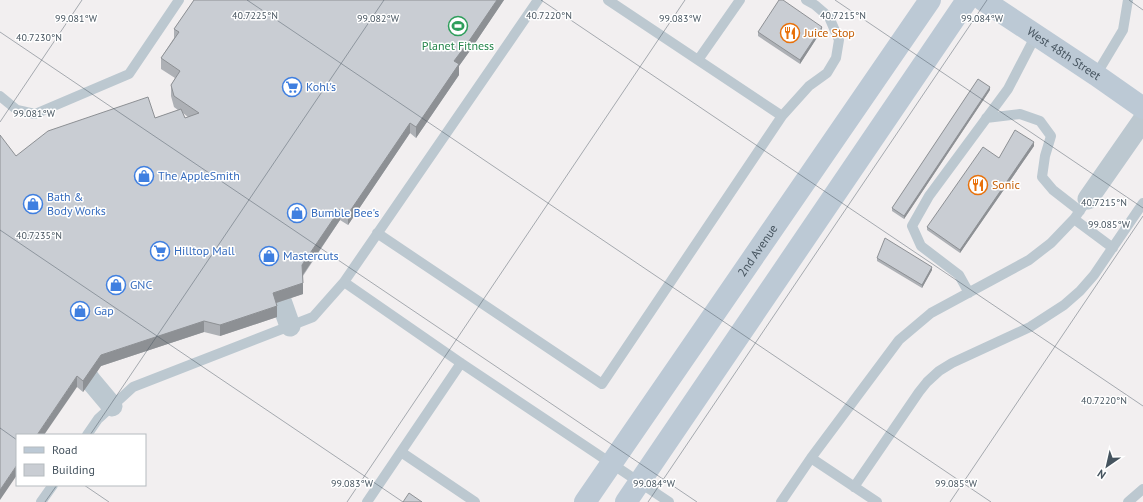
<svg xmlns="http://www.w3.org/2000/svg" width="1143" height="502" font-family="'PT Sans',sans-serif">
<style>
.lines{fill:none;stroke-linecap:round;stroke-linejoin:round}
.lane{stroke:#bcc8d0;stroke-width:10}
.street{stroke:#bcc8d0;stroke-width:21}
.secondary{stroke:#bcc9d5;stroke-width:22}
.wall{fill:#adb0b5;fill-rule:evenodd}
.shaded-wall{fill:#8d9094}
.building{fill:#c9cdd3;stroke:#8d9094}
.ticks{fill:none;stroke:#46545f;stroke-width:1;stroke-opacity:0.45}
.labels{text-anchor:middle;stroke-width:3;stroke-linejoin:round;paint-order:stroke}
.food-label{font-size:12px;fill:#c56008;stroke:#fff;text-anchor:start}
.leisure-label{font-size:12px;fill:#27864d;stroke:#fff}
.street-label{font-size:12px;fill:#46545f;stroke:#fff}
.shop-label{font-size:12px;fill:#366cbe;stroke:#fff;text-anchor:start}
.ticks-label{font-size:10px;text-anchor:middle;fill:#46545f;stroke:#fff;stroke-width:3;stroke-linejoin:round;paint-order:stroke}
</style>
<rect width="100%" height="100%" fill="#f2eff0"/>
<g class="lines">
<path class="lane" d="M608 0 782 116
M698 60 740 0
M1096 75 1123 30 1128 0
M0 96 17 110 35 114 129 74 179 0
M986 118 1020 114 1040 121 1051 136 1045 156 1042 177 1053 190 1080 211
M1074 219 1113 248
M377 233 602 384 782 116 809 86 827 73 836 58 839 40 829 17 815 5 806 0
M344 282 461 363 669 502
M969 293 959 275 921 246 912 226 929 196 1008 89 1036 35
M87 435 98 419 133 387 313 317 344 282 538 0
M401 452 475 502
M811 458 877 502
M854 487 919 392 927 382 939 371 952 363 1030 327 1064 305 1080 291 1094 275 1143 203
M41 502 53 485
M367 502 461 363
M781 502 811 458 899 340 931 313 1029 260 1051 243 1074 219 1088 199
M1128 502 1143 489"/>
<path class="street" d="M1088 199 1143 120
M272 275 290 326
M74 358 91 381 112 406"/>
<g class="secondary">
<path id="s1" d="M983 0 1096 75 1143 108"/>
<path id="s2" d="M585 502 930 0"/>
<path d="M626 502 967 0"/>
</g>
</g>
<path class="wall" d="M194 0H504L469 52 459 66V75L416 138 410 133 348 225 340 220 303 276V294L276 303 277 317 220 336 204 332 101 366 83 392 77 387 16 156 155 118 178 110 174 107 171 96V85L175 78 161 69V58L174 38V29ZM183 113 188 117 185 118Z
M822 30 800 64 758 36V32Z
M990 90 904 219 892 211V208Z
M1034 146 960 253 927 230V227L999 158Z
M877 258 932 270 922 288 877 261Z"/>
<path class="shaded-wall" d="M497 0H504L469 52 459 66V75L416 138V127L454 61Z
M822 27V30L800 64V60Z
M990 87V90L904 219V216Z
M410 123V133L348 225V214Z
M1034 142V146L960 253V250Z
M340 209V220L302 276V265Z
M932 267V270L922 288V285Z
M303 283V294L273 304V293Z
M277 306V317L220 336V325Z
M204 321V332L101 366 83 392V381L101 355Z
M77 376V387L44 435H37Z
M17 465V475L0 500V490Z"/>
<path class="building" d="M194 0H497L469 41 454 61 459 64 416 127 410 123 348 214 340 209 302 265 303 283 273 293 277 306 220 325 204 321 101 355 83 381 77 376 37 435H17V465L0 490V135L16 156 48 131 148 97 155 118 181 109 185 118 199 113 174 96 171 85 180 71 161 58 179 32 174 29Z
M779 0H783L822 27 800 60 758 32Z
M978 79 990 87 904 216 892 208Z
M1015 130 1034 142 960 250 927 227 983 147 999 158Z
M885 238 932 267 922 285 877 258Z
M409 493 422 502H403Z"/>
<path class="ticks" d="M247 0 991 502M541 0 1143 406M835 0 1143 208M1129 0 1143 10M0 32 697 502M0 122 82 0M0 230 403 502M0 428 17 440M90 435 384 0M84 485 109 502M45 502 57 485M347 502 685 0M648 502 987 0M950 502 1143 216"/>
<defs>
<symbol id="stadium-ring" viewBox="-11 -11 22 22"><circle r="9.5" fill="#fff" stroke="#2e9e5b" stroke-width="1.5"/><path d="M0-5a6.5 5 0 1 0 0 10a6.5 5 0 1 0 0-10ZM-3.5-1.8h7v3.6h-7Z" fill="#2e9e5b"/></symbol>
<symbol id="restaurant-ring" viewBox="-11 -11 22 22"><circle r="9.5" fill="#fff" stroke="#e8710a" stroke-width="1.5"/><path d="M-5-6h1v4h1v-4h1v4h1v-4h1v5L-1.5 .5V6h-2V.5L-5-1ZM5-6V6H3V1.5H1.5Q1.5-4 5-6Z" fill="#e8710a"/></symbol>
<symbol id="supermarket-ring" viewBox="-11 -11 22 22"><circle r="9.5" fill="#fff" stroke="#3f7fe0" stroke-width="1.5"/><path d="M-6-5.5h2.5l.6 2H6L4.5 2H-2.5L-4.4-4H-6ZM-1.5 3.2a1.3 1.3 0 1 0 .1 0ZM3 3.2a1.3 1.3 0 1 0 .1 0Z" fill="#3f7fe0"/></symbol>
<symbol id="shop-ring" viewBox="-11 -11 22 22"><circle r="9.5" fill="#fff" stroke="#3f7fe0" stroke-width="1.5"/><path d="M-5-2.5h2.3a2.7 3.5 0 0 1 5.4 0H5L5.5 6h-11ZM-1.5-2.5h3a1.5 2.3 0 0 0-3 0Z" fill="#3f7fe0"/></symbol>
</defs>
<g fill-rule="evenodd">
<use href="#stadium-ring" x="447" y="15" width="22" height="22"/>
<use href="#restaurant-ring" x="779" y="22" width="22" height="22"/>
<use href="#supermarket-ring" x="281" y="76" width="22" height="22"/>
<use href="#shop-ring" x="133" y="165" width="22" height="22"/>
<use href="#restaurant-ring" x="967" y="174" width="22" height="22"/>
<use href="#shop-ring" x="22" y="193" width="22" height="22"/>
<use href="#shop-ring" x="286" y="202" width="22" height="22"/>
<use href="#supermarket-ring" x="149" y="240" width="22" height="22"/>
<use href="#shop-ring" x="258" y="245" width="22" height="22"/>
<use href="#shop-ring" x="105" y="274" width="22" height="22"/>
<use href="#shop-ring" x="69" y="300" width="22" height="22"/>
</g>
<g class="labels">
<g class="food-label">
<text x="804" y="37">Juice Stop</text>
<text x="992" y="189">Sonic</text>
</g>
<g class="leisure-label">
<text x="458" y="50">Planet Fitness</text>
</g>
<g class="street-label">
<text dy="4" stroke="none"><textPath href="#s1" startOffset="97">West 48th Street</textPath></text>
<text dy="4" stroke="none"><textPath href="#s2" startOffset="305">2nd Avenue</textPath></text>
</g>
<g class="shop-label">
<text x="306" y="91">Kohl's</text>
<text x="158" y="180">The AppleSmith</text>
<text x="47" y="201">Bath &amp;<tspan x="47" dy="14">Body Works</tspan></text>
<text x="311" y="217">Bumble Bee's</text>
<text x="174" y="255">Hilltop Mall</text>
<text x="283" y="260">Mastercuts</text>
<text x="130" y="289">GNC</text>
<text x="94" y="315">Gap</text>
</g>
</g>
<g class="ticks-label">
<text x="255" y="19">40.7225°N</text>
<text x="549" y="19">40.7220°N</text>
<text x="843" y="19">40.7215°N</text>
<text x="76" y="22">99.081°W</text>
<text x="378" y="22">99.082°W</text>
<text x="680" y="22">99.083°W</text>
<text x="982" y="22">99.084°W</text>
<text x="39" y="41">40.7230°N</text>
<text x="34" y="117">99.081°W</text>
<text x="1104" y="206">40.7215°N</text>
<text x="1109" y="228">99.085°W</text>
<text x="39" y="239">40.7235°N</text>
<text x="1104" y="404">40.7220°N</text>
<text x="352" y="487">99.083°W</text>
<text x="654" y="487">99.084°W</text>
<text x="956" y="487">99.085°W</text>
</g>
<rect x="16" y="434" width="130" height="52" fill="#ffffff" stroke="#b5bbbf"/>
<rect x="24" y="447" width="20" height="6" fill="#bcc9d5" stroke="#b5bbbf"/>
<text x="52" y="454" font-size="12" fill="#46545f">Road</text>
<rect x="24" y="464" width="20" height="12" fill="#c9cdd3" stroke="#b5bbbf"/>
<text x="52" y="474" font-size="12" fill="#46545f">Building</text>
<g transform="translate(1107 466) rotate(214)" stroke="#ffffff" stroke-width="3" paint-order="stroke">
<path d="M0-3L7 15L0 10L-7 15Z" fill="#46545f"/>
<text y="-6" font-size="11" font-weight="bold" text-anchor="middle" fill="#46545f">N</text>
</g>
</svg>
